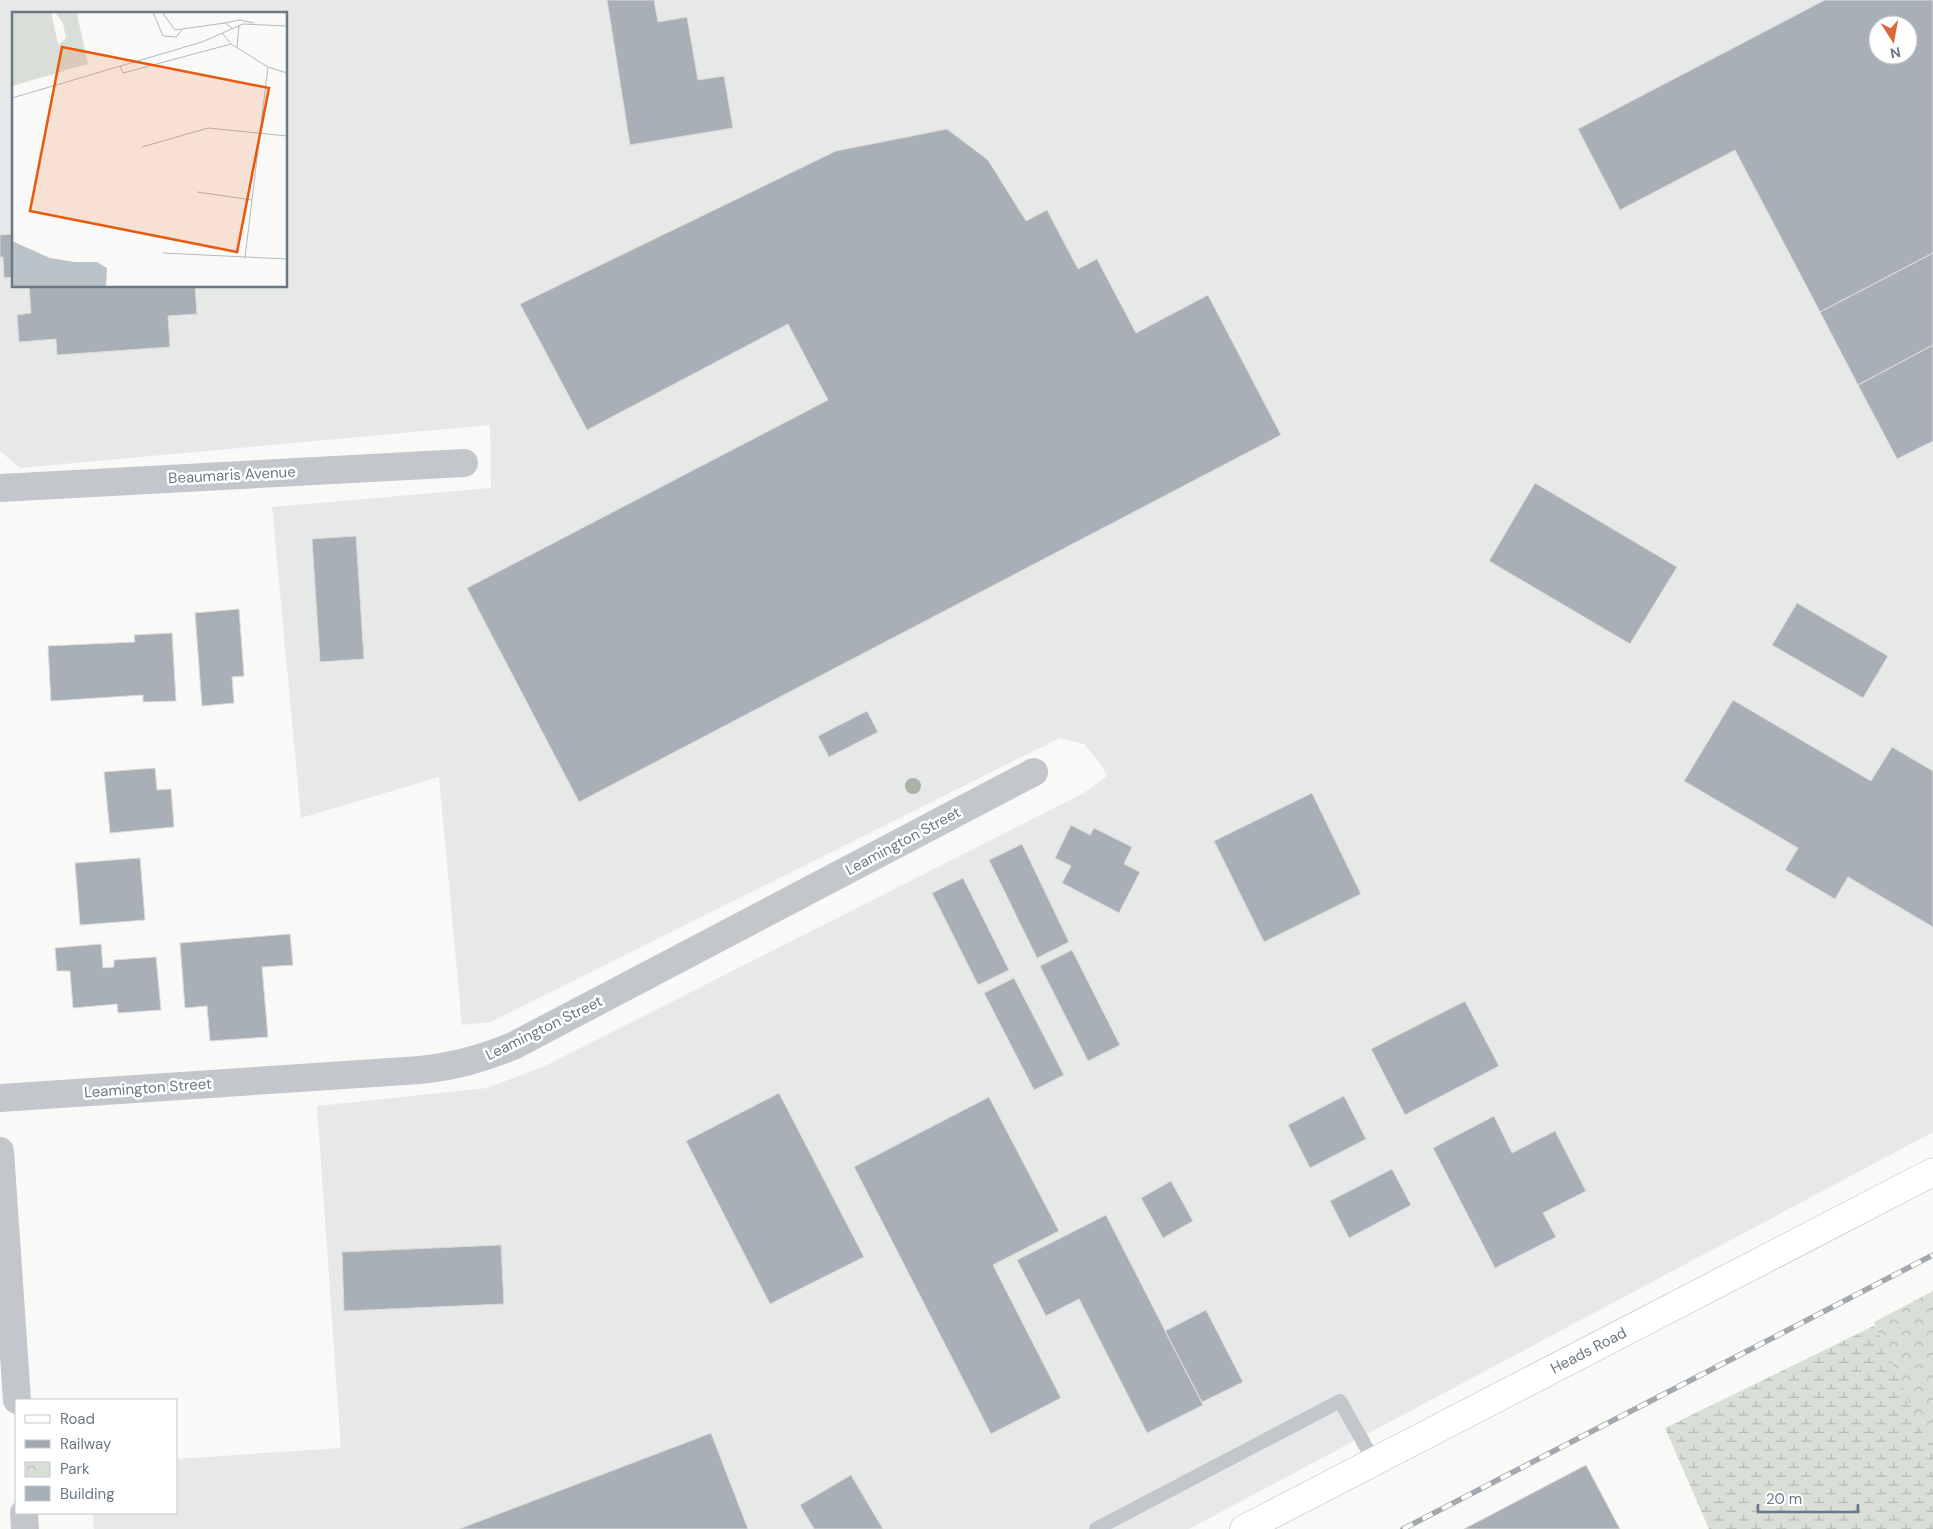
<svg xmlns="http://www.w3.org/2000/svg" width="1933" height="1529" font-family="'DM Sans',sans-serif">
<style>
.built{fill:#e7e8e8;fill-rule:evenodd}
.wetland{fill:url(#wetland-marsh)}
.park{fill:url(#park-crowns)}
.building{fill:#a8afb6;stroke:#dbdbd9;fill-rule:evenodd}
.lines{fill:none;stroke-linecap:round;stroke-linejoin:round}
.secondary-casing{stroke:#b5babf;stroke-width:29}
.service{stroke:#c3c6ca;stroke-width:14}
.minor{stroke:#c3c6ca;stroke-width:28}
.secondary{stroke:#fff;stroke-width:28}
.rail-casing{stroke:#a2a8ae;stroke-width:5.5}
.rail{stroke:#fff;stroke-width:4;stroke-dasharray:11;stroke-linecap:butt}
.tree{fill:#a9b3a7}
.labels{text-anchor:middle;stroke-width:5;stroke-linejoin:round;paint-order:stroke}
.street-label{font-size:15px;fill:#6a7886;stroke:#fff}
.inset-road{fill:none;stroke:#b3b9c0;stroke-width:1}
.view{fill:#e8590c;fill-opacity:0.15;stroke:#e8590c;stroke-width:2.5}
.inset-edge{fill:none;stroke:#6a7886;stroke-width:2.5}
</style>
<defs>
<pattern id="wetland-marsh" width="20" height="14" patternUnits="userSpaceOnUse" patternTransform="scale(1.25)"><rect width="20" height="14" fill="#d9ded7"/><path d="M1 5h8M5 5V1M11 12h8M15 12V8" fill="none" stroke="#b4b9b4"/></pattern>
<pattern id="park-crowns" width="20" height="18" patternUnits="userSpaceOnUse" patternTransform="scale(1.25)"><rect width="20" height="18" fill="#d9ded7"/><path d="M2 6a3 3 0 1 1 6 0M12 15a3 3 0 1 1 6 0" fill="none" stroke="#b4b9b4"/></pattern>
</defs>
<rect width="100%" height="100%" fill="#f9f9f7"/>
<path class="built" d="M0 0H1933V1132L1189 1529H94L93 1513H176V1459L341 1448 317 1106 487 1088 545 1066 1084 793 1107 776 1100 763 1084 744 1060 738 491 1022 462 1025 439 777 301 818 272 507 491 488 490 425 20 468 0 451ZM14 14H286V286H14ZM1878 25H1908V55H1878Z"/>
<path class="wetland" d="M1933 1297V1529H1709L1665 1428Z"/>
<path class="park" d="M1933 1291V1456L1874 1322Z"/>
<path class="building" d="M607 0H654L658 22 687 17 698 80 724 76 733 128 630 145Z
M1825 0H1933V253L1820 312 1735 150 1620 210 1578 129ZM1878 25H1908V55H1878Z
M947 129 988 160 1026 221 1047 210 1078 269 1097 259 1136 333 1208 295 1281 435 579 802 467 588 828 400 788 324 587 430 520 304 836 151Z
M14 234V277L4 278 3 257H0V235Z
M1933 253V345L1858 385 1820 312Z
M29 286H195L197 314 168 316 170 347 57 355 56 339 19 342 17 315 31 313Z
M1933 345V441L1897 459 1858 385Z
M1535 483 1677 567 1630 644 1489 561Z
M356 536 364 659 320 662 312 539Z
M1797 603 1888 656 1863 698 1772 645Z
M239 609 244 676 232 677 234 703 202 706 195 613Z
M172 633 176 701 143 702V695L51 701 48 646 135 642 134 635Z
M1733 700 1871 781 1892 747 1933 771V927L1848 877 1835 899 1785 870 1798 848 1684 781Z
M867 711 878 732 829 757 818 736Z
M155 768 157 790 171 789 174 827 110 833 104 772Z
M1312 793 1361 894 1264 942 1214 841Z
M1071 825 1090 835 1094 828 1132 847 1124 864 1140 872 1119 913 1062 883 1071 866 1055 858Z
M1022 844 1069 942 1037 958 989 860Z
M140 858 145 920 80 925 75 863Z
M963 878 1009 970 978 985 932 893Z
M290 934 293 965 262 967 268 1037 210 1041 207 1006 185 1008 180 943Z
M101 944 103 968 114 967V960L156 957 161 1010 118 1013 117 1004 73 1008 70 971H57L55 948Z
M1072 950 1120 1045 1088 1061 1040 966Z
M1014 978 1064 1075 1034 1090 984 993Z
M1465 1001 1499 1066 1405 1115 1371 1049Z
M779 1093 864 1257 770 1304 686 1141Z
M1344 1096 1366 1139 1310 1168 1288 1125Z
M989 1097 1059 1231 993 1265 1061 1398 991 1434 854 1167Z
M1494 1116 1512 1153 1555 1131 1586 1191 1543 1213 1556 1237 1495 1268 1433 1148Z
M1392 1169 1411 1205 1349 1238 1330 1201Z
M1171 1181 1193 1221 1163 1238 1141 1198Z
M1106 1215 1203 1405 1147 1433 1079 1299 1046 1316 1017 1260Z
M501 1245 504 1304 344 1311 342 1252Z
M1206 1310 1243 1382 1202 1402 1165 1331Z
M711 1433 748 1529H459Z
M1586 1465 1620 1529H1464Z
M851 1475 883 1529H814L800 1505Z"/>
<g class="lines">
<defs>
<g id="secondary">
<path id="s1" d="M1244 1529 1933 1172"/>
</g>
</defs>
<use href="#secondary" class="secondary-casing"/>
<path class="service" d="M1096 1529 1340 1401 1374 1461"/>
<path class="minor" d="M0 488 464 463
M0 1098 420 1070C456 1066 480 1059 513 1046L1034 772
M0 1151 17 1400
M24 1513 25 1529"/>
<use href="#secondary" class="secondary"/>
<defs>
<path id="rail" d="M1403 1529 1933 1255"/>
</defs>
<use href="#rail" class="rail-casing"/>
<use href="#rail" class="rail"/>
</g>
<circle class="tree" cx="913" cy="786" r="8"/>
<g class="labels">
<g class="street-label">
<text transform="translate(232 475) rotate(-3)" y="5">Beaumaris Avenue</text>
<text transform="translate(903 841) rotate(-28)" y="5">Leamington Street</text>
<text transform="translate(544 1028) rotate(-26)" y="5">Leamington Street</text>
<text transform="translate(148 1088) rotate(-4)" y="5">Leamington Street</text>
<text dy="5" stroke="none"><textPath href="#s1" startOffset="388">Heads Road</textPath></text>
</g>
</g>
<g transform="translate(12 12)">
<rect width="275" height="275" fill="#f9f9f7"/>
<path d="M43 0H69L65 2 76 52 0 72 54 26 51 11Z" fill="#d9ded7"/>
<path d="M0 0H39L52 59 0 74Z" fill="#d9ded7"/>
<path d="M0 229 38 246 63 250H85L95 256 94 275H0Z" fill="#bac3c8"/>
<path class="inset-road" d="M141 0 151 24 164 25 170 18M150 0 163 18 213 11 220 16M213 11 228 8 242 11M210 21 219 32 256 55 275 61M225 35 227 13M108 54 111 61 219 32M0 86 190 30 231 12 275 14M130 135 196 116 275 124M185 180 240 188M151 241 275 247M233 246 256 55"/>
<path class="view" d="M50 35 257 76 225 240 18 199Z"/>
<rect width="275" height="275" class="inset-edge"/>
</g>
<rect x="15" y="1399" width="162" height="115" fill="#ffffff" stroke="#c3c9cf"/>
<rect x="25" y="1415" width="25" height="8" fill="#ffffff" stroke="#c3c9cf"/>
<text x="60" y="1424" font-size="15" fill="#6a7886">Road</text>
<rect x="25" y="1440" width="25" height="8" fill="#a2a8ae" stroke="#c3c9cf"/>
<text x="60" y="1449" font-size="15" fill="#6a7886">Railway</text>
<rect x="25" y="1462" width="25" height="15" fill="url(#park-crowns)" stroke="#c3c9cf"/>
<text x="60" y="1474" font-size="15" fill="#6a7886">Park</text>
<rect x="25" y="1486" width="25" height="15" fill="#a8afb6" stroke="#c3c9cf"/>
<text x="60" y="1499" font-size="15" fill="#6a7886">Building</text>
<g transform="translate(1893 40) rotate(169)"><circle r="24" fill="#ffffff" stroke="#c3c9cf"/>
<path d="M0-4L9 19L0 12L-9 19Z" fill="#d96938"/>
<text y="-8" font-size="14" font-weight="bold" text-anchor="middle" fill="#6a7886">N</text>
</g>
<path d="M1758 1504v8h100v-8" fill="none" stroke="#6a7886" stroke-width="2.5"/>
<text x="1766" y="1504" font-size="15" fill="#6a7886" stroke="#ffffff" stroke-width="4" paint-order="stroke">20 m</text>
</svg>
